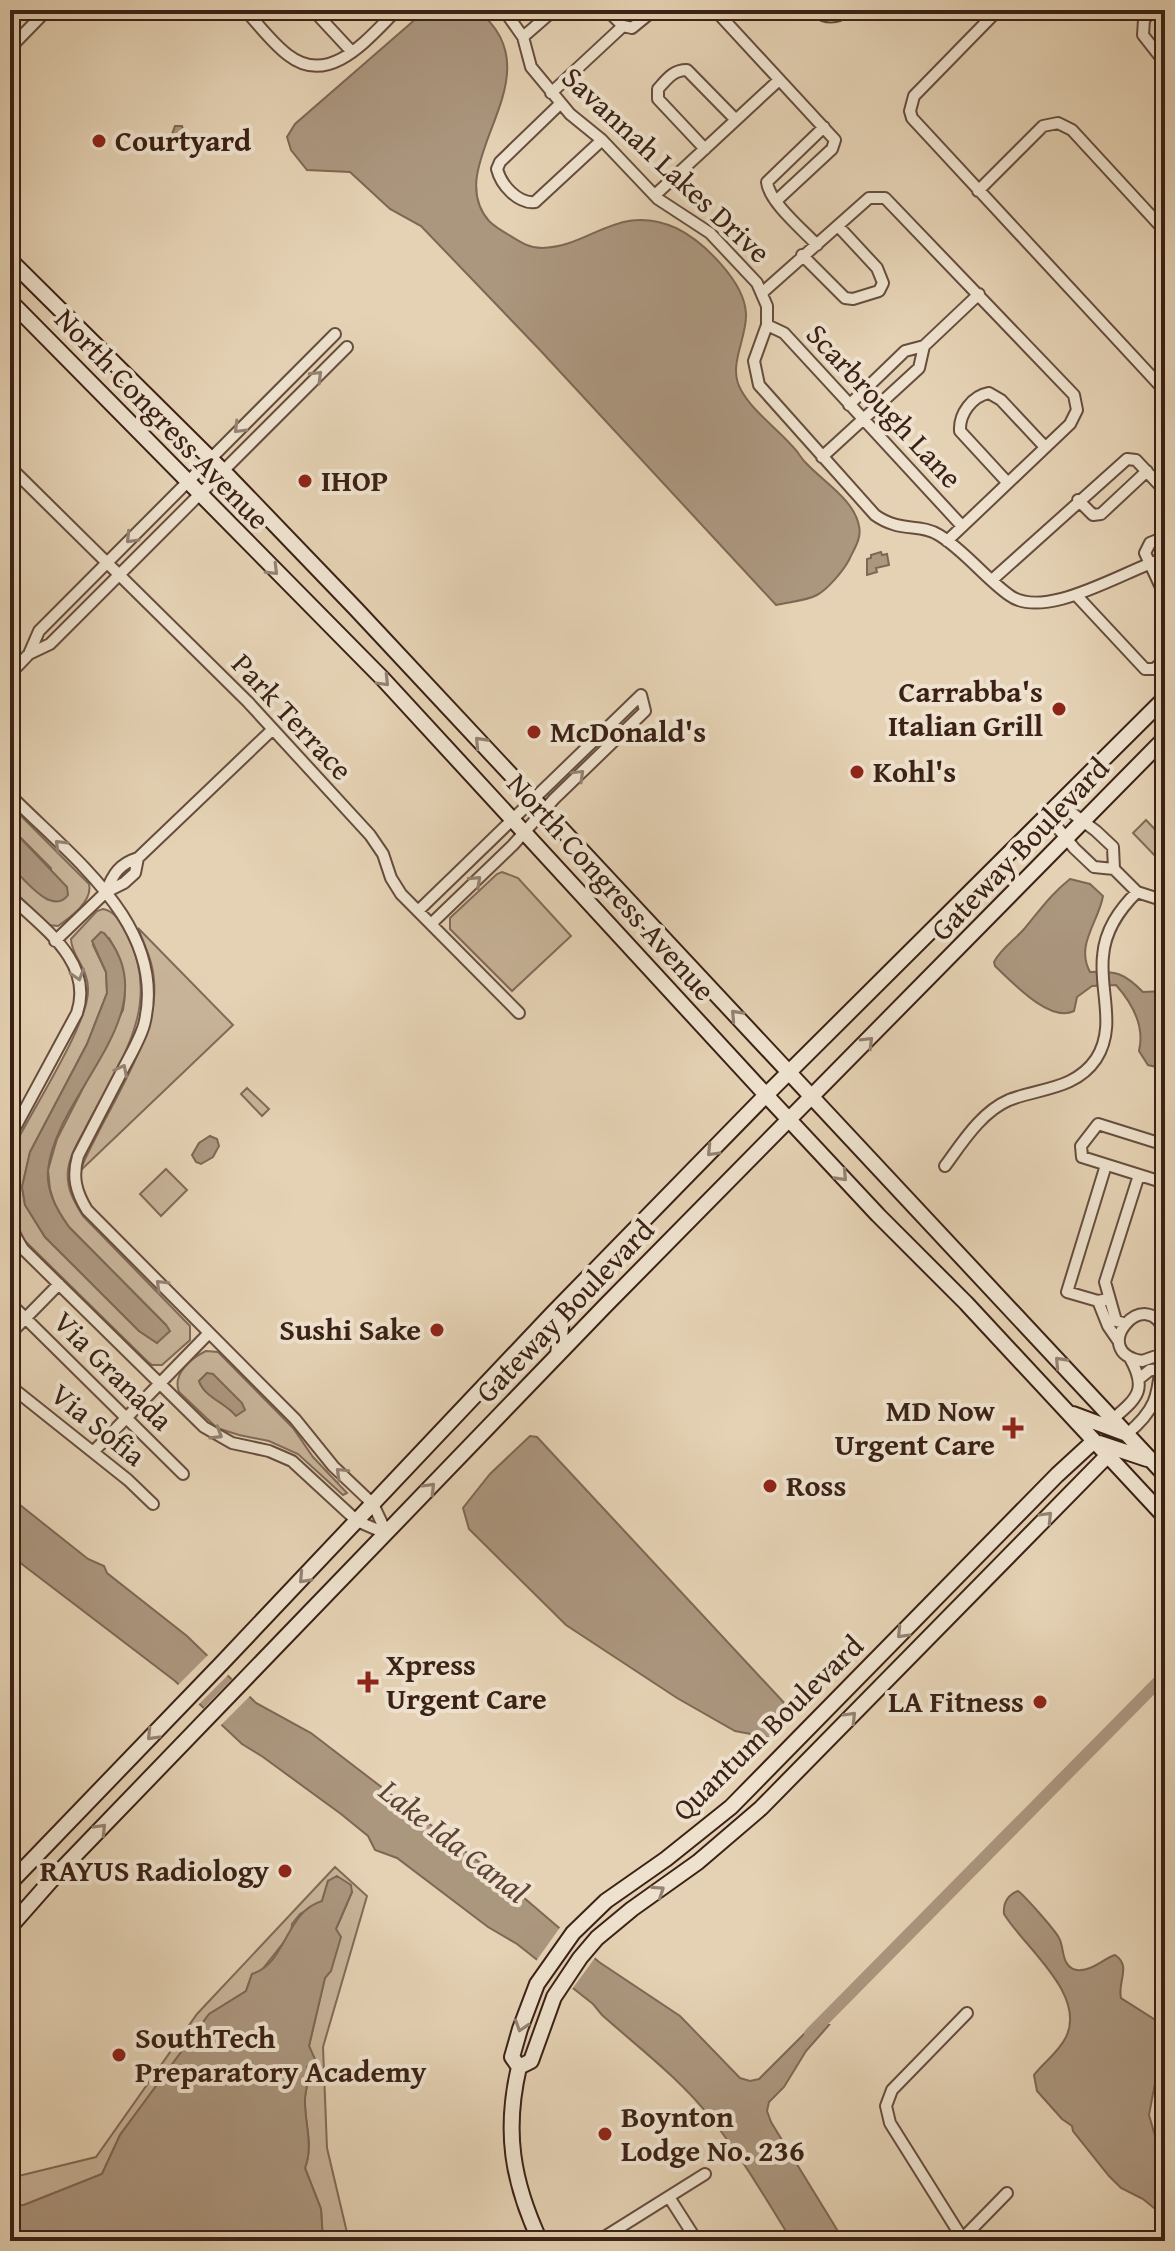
<svg xmlns="http://www.w3.org/2000/svg" width="1175" height="2251" font-family="'Gentium Book Plus',serif">
<style>
.green{fill:#c8b499;stroke:#826a58;stroke-width:2;fill-rule:evenodd}
.water{fill:#ab967e;stroke:#7e6754;stroke-width:2}
.pier{fill:#e5d2b4}
.lines{fill:none;stroke-linecap:round;stroke-linejoin:round}
.canal{stroke:#ab967e;stroke-width:12}
.street-casing{stroke:#664d3e;stroke-width:14}
.secondary-casing{stroke:#3b2116;stroke-width:18}
.street{stroke:#eee2ce;stroke-width:10}
.secondary{stroke:#eee2ce;stroke-width:14}
.oneway{stroke:#948272}
.poi-dot{fill:#8f2418;stroke:#eee2ce;stroke-width:3}
.labels{text-anchor:middle;stroke-width:8;stroke-linejoin:round;paint-order:stroke}
.poi-label{font-size:30px;font-weight:bold;fill:#3b2116;stroke:#eee2ce;text-anchor:start}
.street-label{font-size:30px;fill:#3b2116;stroke:#eee2ce}
.water-label{font-size:32px;font-style:italic;fill:#5d4435;stroke:#eee2ce}
</style>
<rect width="100%" height="100%" fill="#e5d2b4"/>
<filter id="stains"><feTurbulence type="fractalNoise" baseFrequency=".0025" numOctaves="4"/><feColorMatrix values="0 0 0 0 .2 0 0 0 0 .09 0 0 0 0 .02 0 0 0 .5 -.17"/></filter>
<radialGradient id="worn" r=".72"><stop offset=".6" stop-color="#630" stop-opacity="0"/><stop offset="1" stop-color="#630" stop-opacity=".3"/></radialGradient>
<path class="green" d="M10 805 89 884C93 901 71 917 58 926L48 925 10 887V865L47 899 51 868 10 827Z
M1146 820 1165 840V858L1161 862 1133 833Z
M502 872 518 878 571 936 512 991 450 929V918L497 874Z
M103 909C116 911 121 924 127 935 164 1005 119 1063 87 1125 80 1139 70 1154 68 1170 66 1188 74 1202 83 1216L190 1326V1340L162 1365H152L147 1361 24 1240 10 1208V1158L13 1149C30 1113 88 1025 88 991 89 968 71 956 71 939L97 911ZM109 938C122 959 128 985 123 1010L57 1139 48 1170 50 1189 56 1209 69 1227 166 1325 157 1343 139 1331 45 1237 25 1205 22 1187 30 1152 87 1044 107 993 106 972 93 945Z
M138 928 233 1025 80 1171C101 1117 160 1038 154 981 153 962 145 946 138 928Z
M247 1088 269 1109 262 1116 241 1094Z
M166 1169 187 1190 161 1216 140 1194Z
M206 1351 218 1352 293 1428 313 1457 347 1493 343 1495 298 1454 269 1441 239 1435 217 1428 179 1392C172 1374 191 1358 206 1351ZM207 1373 236 1416C225 1402 205 1398 199 1381Z
M335 1867 367 1896 323 2047 327 2148 349 2241H323L321 2209 305 2168C314 2144 304 2123 305 2098 306 2086 310 2079 307 2067L314 2059 309 2046 336 1929 352 1892 328 1881 322 1901 300 1914 292 1924 291 1933 261 1971 252 1974 246 1991 209 2015 120 2135 102 2174 24 2205 10 2206V2178L96 2157 197 2014Z"/>
<path class="water" d="M426 10H477C561 76 438 163 489 221 495 227 502 231 509 235 520 242 529 248 542 248 591 247 618 202 676 228 703 241 745 282 746 314 747 339 727 366 741 390 753 412 778 429 794 448 798 452 801 458 805 462 822 481 854 499 859 526 862 538 854 549 849 560 843 571 828 589 817 595 806 601 788 602 776 605L539 349 421 226 390 209 350 172 307 170 291 150 287 137 295 124Z
M175 126H182L187 142 181 149H174L169 142Z
M881 552 882 555 887 554 889 565 876 568 877 572 867 575V559L871 558V555Z
M10 827 67 887 68 895C52 917 22 877 10 865Z
M1070 879 1090 884 1103 896C1099 921 1075 945 1090 972 1117 971 1124 973 1143 992L1165 991V1069L1148 1065 1139 1051C1145 1026 1132 1003 1116 985L1092 986 1077 997 1074 1011C1050 1023 1013 983 995 966L994 962C1002 947 1015 940 1025 928 1040 910 1051 894 1070 879Z
M101 932 104 933C172 1011 56 1091 48 1170 46 1191 57 1210 69 1227L166 1325 170 1331 157 1343 139 1331 45 1237 25 1205 22 1187 30 1152 87 1044 107 993 106 972 92 941Z
M210 1136 217 1139 219 1146 213 1157 201 1164 196 1162 192 1155 199 1143Z
M207 1373 213 1374 242 1403 245 1410 236 1416C225 1402 205 1398 199 1381Z
M530 1436 537 1437 788 1707 789 1722 772 1738 735 1731 677 1698 566 1625 469 1529 463 1508 490 1474Z
M10 1497 88 1559 104 1566 107 1573 187 1636 256 1703 311 1733 509 1885 599 1962 680 2016 740 2078 750 2081 759 2079 815 2023 829 2025 806 2051 784 2087 769 2102 767 2111 771 2122 844 2241H792C766 2199 741 2156 710 2117 679 2078 639 2048 602 2015L593 2004 517 1944 488 1927 397 1858 375 1850 368 1836 341 1814 263 1757 242 1744 175 1681 10 1555Z
M337 1876 351 1885 352 1892 336 1929 341 1937 331 1971 325 1978 309 2046 315 2059 307 2067C310 2079 306 2086 305 2098 304 2123 314 2144 305 2168L321 2209 323 2241H10V2206L24 2205 102 2174 120 2135 209 2014 246 1991 252 1974C287 1963 285 1912 322 1901L328 1881Z
M1018 1891C1024 1895 1055 1930 1059 1938 1063 1945 1062 1954 1066 1962 1069 1968 1075 1971 1081 1970 1093 1970 1103 1959 1115 1955 1132 1966 1117 1982 1121 1998L1165 2026V2063L1155 2083 1149 2115 1156 2139 1165 2154V2217L1143 2199 1121 2188 1109 2176 1073 2131 1072 2126 1062 2119 1037 2091 1034 2075C1044 2062 1059 2052 1066 2037 1087 1994 1023 1946 1004 1914 1003 1903 1008 1895 1018 1891Z"/>
<path class="pier" d="M210 1653 230 1673 196 1707 176 1687Z
M234 1677 252 1694 218 1728 201 1711Z
M561 1926 597 1955 570 1992 534 1964Z"/>
<g class="lines">
<path class="canal" d="M810 2034 1165 1675"/>
<defs>
<path id="street" d="M245 10C259 25 272 43 288 55 330 88 369 37 397 10
M313 10 352 52
M504 10 523 37 531 67 570 114 602 140 658 199 710 233 757 283 767 306V325L754 361 759 385 875 515C900 533 920 523 939 535 965 551 984 577 1009 595 1045 622 1125 570 1165 558
M613 10 610 13 623 26 632 28 654 10
M715 10 835 140 832 149 776 201
M814 10C825 18 836 19 847 10
M998 10 914 96 910 111 912 118 1165 391
M1152 10 1144 20 1143 35 1165 63
M523 37 554 10
M10 48 47 10
M551 93 623 26
M560 104 500 162 497 169C501 185 518 204 535 202L602 140
M705 149 658 99V89C667 79 673 70 687 70L736 120
M978 191 1043 126 1058 123 1072 130 1165 231
M655 195 779 80
M817 245C803 230 769 202 767 182L824 127
M802 255 845 298 853 299 879 291 883 283 877 268 838 226
M763 292 869 198H885L1074 395 1077 410 1070 424 947 541
M767 325 784 333 961 525
M849 405 905 351 924 346 979 294
M822 457 919 368 924 346
M10 467 248 702 370 835 383 854 391 878 401 894 519 1013
M1007 482 960 431C959 414 972 396 989 393L1001 400 1045 447
M1078 500 1093 515 1101 514 1147 471
M1165 537 1150 543 1145 553 1165 596
M992 580 1127 459 1136 460 1165 491
M1076 595 1145 669H1154L1165 660
M29 654 39 631 335 334
M10 674 29 654 50 644 347 347
M10 795C71 857 169 927 144 1025 139 1042 128 1059 120 1075 106 1102 92 1129 78 1156 72 1177 76 1192 87 1210L295 1419 333 1466 373 1504 387 1534
M1060 804 1096 831 1113 847 1114 869
M1048 816 1074 848 1094 867 1114 869 1137 892 1165 901
M106 892C113 874 119 864 138 858L272 730
M10 896C43 928 94 962 77 1013L10 1137
M418 911 641 695 645 711 554 799 513 845 432 923
M55 941 106 892 124 883 135 873 138 858
M1165 1145 1098 1124 1081 1146 1082 1157 1165 1183
M1106 1165 1067 1292 1098 1301 1108 1299
M945 1166C962 1143 981 1112 1009 1100 1039 1088 1075 1090 1096 1059 1117 1027 1099 990 1103 956 1105 930 1119 910 1137 892
M10 1227 23 1249 204 1427 232 1443 269 1451 292 1461 357 1521 387 1534
M1098 1301 1108 1326 1119 1342
M10 1303 183 1474
M1124 1323 1116 1321 1105 1282 1139 1175
M1165 1333C1147 1281 1086 1352 1142 1361L1159 1355 1165 1343
M10 1334 59 1284
M1140 1378 1150 1370 1165 1369
M10 1386 128 1480 153 1504
M1113 1419C1137 1398 1148 1390 1130 1358
M1127 1434C1162 1405 1157 1390 1163 1348
M94 1451 209 1333
M669 2197 697 2241
M963 2238 1007 2193
M598 2241 705 2174
M964 2241 890 2123 886 2106 892 2090 967 2013"/>
<path id="secondary" d="M10 260 230 478 356 609 1165 1475
M10 301 383 679 766 1095 878 1215 966 1303 1165 1517
M558 1354 564 1302
M1073 1414 1124 1433
M1099 1443 1147 1459
M10 1883 222 1663 553 1313 766 1095 1165 698
M10 1927 55 1876 605 1306 1165 738
M519 2067 512 2057 520 2029 537 1984 573 1933 606 1901 666 1859 731 1807 1057 1475 1094 1441
M540 2241C512 2181 504 2131 519 2067L531 2061 554 1997 580 1958 597 1938 632 1909 698 1862 761 1808 1108 1455"/>
</defs>
<use href="#street" class="street-casing"/>
<use href="#secondary" class="secondary-casing"/>
<use href="#street" class="street"/>
<use href="#secondary" class="secondary"/>
</g>
<defs><path id="oneway-chevron" d="M-2-3.5L2.5 0L-2 3.5" fill="none" stroke-width="1.6" stroke-linecap="round" stroke-linejoin="round" transform="scale(2)"/></defs>
<g class="oneway">
<use href="#oneway-chevron" transform="translate(317 376) rotate(-45)"/>
<use href="#oneway-chevron" transform="translate(239 428) rotate(135)"/>
<use href="#oneway-chevron" transform="translate(131 538) rotate(134)"/>
<use href="#oneway-chevron" transform="translate(273 570) rotate(45)"/>
<use href="#oneway-chevron" transform="translate(384 681) rotate(46)"/>
<use href="#oneway-chevron" transform="translate(480 742) rotate(-133)"/>
<use href="#oneway-chevron" transform="translate(579 775) rotate(-44)"/>
<use href="#oneway-chevron" transform="translate(60 845) rotate(-135)"/>
<use href="#oneway-chevron" transform="translate(476 881) rotate(-43)"/>
<use href="#oneway-chevron" transform="translate(78 975) rotate(73)"/>
<use href="#oneway-chevron" transform="translate(736 1015) rotate(-133)"/>
<use href="#oneway-chevron" transform="translate(868 1042) rotate(-45)"/>
<use href="#oneway-chevron" transform="translate(122 1070) rotate(-63)"/>
<use href="#oneway-chevron" transform="translate(712 1151) rotate(134)"/>
<use href="#oneway-chevron" transform="translate(842 1176) rotate(47)"/>
<use href="#oneway-chevron" transform="translate(161 1285) rotate(-135)"/>
<use href="#oneway-chevron" transform="translate(1060 1362) rotate(-133)"/>
<use href="#oneway-chevron" transform="translate(217 1434) rotate(31)"/>
<use href="#oneway-chevron" transform="translate(341 1473) rotate(-136)"/>
<use href="#oneway-chevron" transform="translate(430 1488) rotate(-46)"/>
<use href="#oneway-chevron" transform="translate(1047 1517) rotate(-46)"/>
<use href="#oneway-chevron" transform="translate(304 1578) rotate(133)"/>
<use href="#oneway-chevron" transform="translate(902 1633) rotate(134)"/>
<use href="#oneway-chevron" transform="translate(851 1717) rotate(-46)"/>
<use href="#oneway-chevron" transform="translate(152 1735) rotate(134)"/>
<use href="#oneway-chevron" transform="translate(101 1829) rotate(-46)"/>
<use href="#oneway-chevron" transform="translate(659 1891) rotate(-34)"/>
<use href="#oneway-chevron" transform="translate(521 2026) rotate(108)"/>
</g>
<g class="poi-dot">
<circle cx="99" cy="141" r="8"/>
<circle cx="305" cy="481" r="8"/>
<circle cx="1059" cy="709" r="8"/>
<circle cx="534" cy="732" r="8"/>
<circle cx="857" cy="772" r="8"/>
<circle cx="437" cy="1330" r="8"/>
<path d="M1009 1416h8v8h8v8h-8v8h-8v-8h-8v-8h8z"/>
<circle cx="770" cy="1486" r="8"/>
<path d="M364 1670h8v8h8v8h-8v8h-8v-8h-8v-8h8z"/>
<circle cx="1040" cy="1702" r="8"/>
<circle cx="285" cy="1871" r="8"/>
<circle cx="119" cy="2055" r="8"/>
<circle cx="605" cy="2134" r="8"/>
</g>
<g class="labels">
<g class="poi-label">
<text x="115" y="151">Courtyard</text>
<text x="321" y="491">IHOP</text>
<text x="1043" y="702" text-anchor="end">Carrabba's<tspan x="1043" dy="34">Italian Grill</tspan></text>
<text x="550" y="742">McDonald's</text>
<text x="873" y="782">Kohl's</text>
<text x="421" y="1340" text-anchor="end">Sushi Sake</text>
<text x="995" y="1421" text-anchor="end">MD Now<tspan x="995" dy="34">Urgent Care</tspan></text>
<text x="786" y="1496">Ross</text>
<text x="386" y="1675">Xpress<tspan x="386" dy="34">Urgent Care</tspan></text>
<text x="1024" y="1712" text-anchor="end">LA Fitness</text>
<text x="269" y="1881" text-anchor="end">RAYUS Radiology</text>
<text x="135" y="2048">SouthTech<tspan x="135" dy="34">Preparatory Academy</tspan></text>
<text x="621" y="2127">Boynton<tspan x="621" dy="34">Lodge No. 236</tspan></text>
</g>
<g class="street-label">
<text transform="translate(666 165) rotate(43)" y="10">Savannah Lakes Drive</text>
<text transform="translate(884 406) rotate(47)" y="10">Scarbrough Lane</text>
<text transform="translate(162 419) rotate(46)" y="10">North Congress Avenue</text>
<text transform="translate(292 717) rotate(47)" y="10">Park Terrace</text>
<text transform="translate(1020 849) rotate(-46)" y="10">Gateway Boulevard</text>
<text transform="translate(611 887) rotate(48)" y="10">North Congress Avenue</text>
<text transform="translate(565 1311) rotate(-46)" y="10">Gateway Boulevard</text>
<text transform="translate(113 1371) rotate(45)" y="10">Via Granada</text>
<text transform="translate(98 1425) rotate(39)" y="10">Via Sofia</text>
<text transform="translate(768 1728) rotate(-44)" y="10">Quantum Boulevard</text>
</g>
<g class="water-label">
<text transform="translate(454 1841) rotate(38)" y="11">Lake Ida Canal</text>
</g>
</g>
<rect width="1175" height="2251" fill="none" stroke="#e5d2b4" stroke-width="40"/>
<rect x="12" y="12" width="1151" height="2227" fill="none" stroke="#3b2116" stroke-width="4"/>
<rect x="20" y="20" width="1135" height="2211" fill="none" stroke="#3b2116" stroke-width="2"/>
<rect width="100%" height="100%" filter="url(#stains)"/>
<rect width="100%" height="100%" fill="url(#worn)"/>
</svg>
